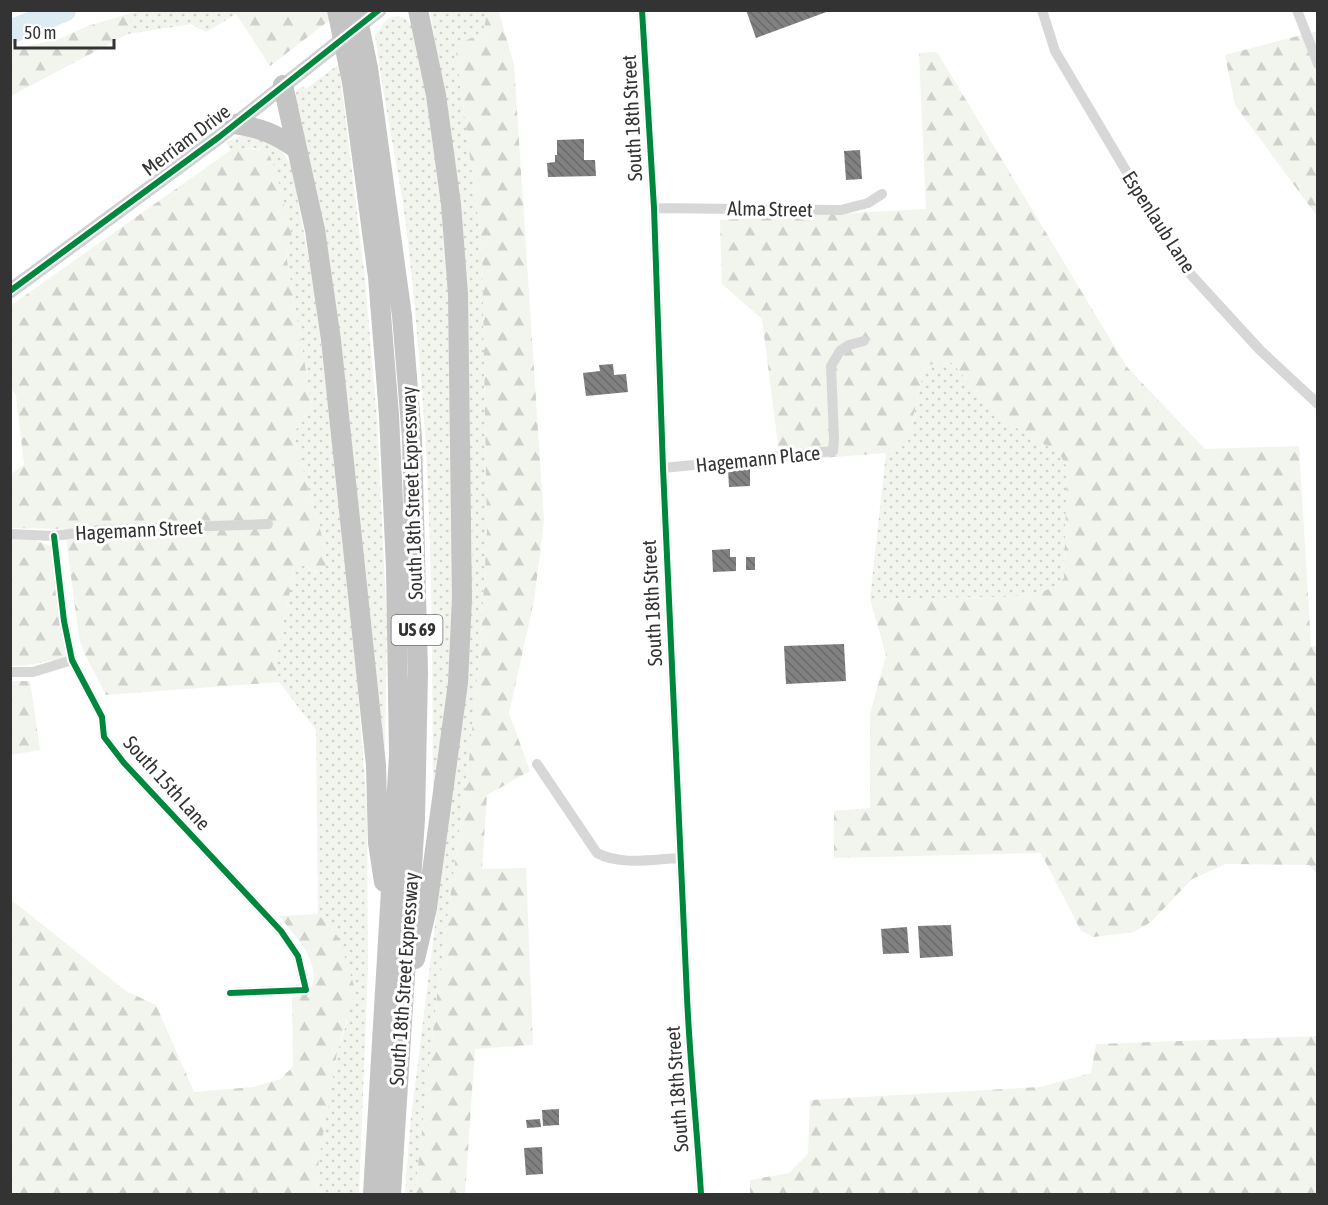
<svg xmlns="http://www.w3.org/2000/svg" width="1328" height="1205" font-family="'Asap Condensed',sans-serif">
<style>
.grass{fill:url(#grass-dots)}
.forest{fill:url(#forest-firs)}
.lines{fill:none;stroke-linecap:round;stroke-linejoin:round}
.river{stroke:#ddebf3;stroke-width:24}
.building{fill:url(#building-back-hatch)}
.minor{stroke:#d7d7d7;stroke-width:10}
.secondary{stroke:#d0d0d0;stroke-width:15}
.motorway{stroke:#c4c4c4;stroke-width:20}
.motorway-bridge{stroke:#c4c4c4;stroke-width:20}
.cycleway-casing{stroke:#fff;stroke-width:10}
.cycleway{stroke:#00873e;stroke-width:6}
.labels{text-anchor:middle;stroke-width:6;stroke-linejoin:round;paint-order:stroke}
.shield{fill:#fff;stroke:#707070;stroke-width:1.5}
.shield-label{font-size:18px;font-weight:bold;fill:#333}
.street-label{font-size:20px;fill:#333;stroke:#fff}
</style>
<defs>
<pattern id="grass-dots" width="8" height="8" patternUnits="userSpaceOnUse" patternTransform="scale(1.5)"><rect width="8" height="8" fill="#f1f5ed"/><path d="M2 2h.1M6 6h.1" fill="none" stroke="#cfd2cc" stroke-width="1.8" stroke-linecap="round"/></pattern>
<pattern id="forest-firs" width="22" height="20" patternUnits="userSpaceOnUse" patternTransform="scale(1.5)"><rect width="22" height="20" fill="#f1f5ed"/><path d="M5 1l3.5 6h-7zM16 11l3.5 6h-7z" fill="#cfd2cc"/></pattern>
<pattern id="building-back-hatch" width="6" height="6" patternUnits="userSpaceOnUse" patternTransform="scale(1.5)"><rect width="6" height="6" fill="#818181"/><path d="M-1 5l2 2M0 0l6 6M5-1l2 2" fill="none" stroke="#6a6a6a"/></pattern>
</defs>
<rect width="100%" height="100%" fill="#fff"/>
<path class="grass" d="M234 10 236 14 206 32 191 24 128 34 131 13 143 11Z
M430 11 499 12 487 13 483 33 455 45 482 247 487 529 481 639 469 760 438 987 415 1194H405L410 1126 466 678 472 553 466 300 447 115Z
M398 16 405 19 415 29 440 168 451 310 454 666 433 803C432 657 433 512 420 367 415 313 411 258 403 204 394 147 382 91 375 34 386 26 381 18 398 16Z
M339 64 365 279 377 421 387 624 385 747H379L293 98 300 87 307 88Z
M242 136 257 137 279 147 291 165 313 281 326 383 356 664 367 808 368 968 359 1194H317L319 1158 337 1053 347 1022 339 938 318 914 316 730 279 682 275 663 296 562 318 573 326 567V550L293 434 312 406 287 260 288 246 292 236 276 172 270 156 262 150 253 148 231 150 226 142Z
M952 363 1003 420 1059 453 1067 467 1064 578 1056 586 1042 592 1004 597 870 599 886 453 907 444 925 365Z"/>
<path class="forest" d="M234 11H330L331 19 270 66Z
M499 12 514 65 544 521 534 601 509 713 530 771 487 795 482 869 526 868 533 1045 475 1049 465 1194H415L438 987 469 760 481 639 487 529 482 247 455 45 483 33 487 13Z
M131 13 128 34 11 96V50L62 38 85 27Z
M1317 31V216L1235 105 1225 55Z
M937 52 1127 367 1205 449 1299 446 1311 646H1318L1317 874 1309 865 1226 864 1192 879 1151 922 1134 932 1094 937 1081 931 1041 853 834 858V811L870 808V714L886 655 870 599 1004 597 1042 592 1056 586 1064 578 1067 467 1059 453 1003 420 952 363 925 365 907 444 886 453 782 461 779 452 762 319 722 284 720 220 926 209 919 53Z
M239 148 262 150 270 156 276 172 292 236 288 246 287 260 312 406 293 434 326 550V567L319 573 296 562 275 663 279 682 106 695 85 655 79 638 65 529 11 528V474L24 465 16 395 11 389 10 306 231 150Z
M10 538 34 540 51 546 68 657 29 665 11 666Z
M11 681H30L40 750 11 755Z
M10 899 126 991 156 1005 194 1092 253 1087 281 1079 293 1066 292 998 309 993C325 964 296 938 279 916L318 914 339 938 355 989 337 1053 319 1158 317 1194H11Z
M1317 1036V1194H750V1180L789 1173 808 1154 810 1100 1040 1087 1091 1073 1096 1044Z"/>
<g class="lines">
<path class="river" d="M10 32 64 10"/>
</g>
<path class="building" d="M746 10H829V11L756 38Z
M584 139V160H595L596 176 548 177 547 163 555 162V155H557V140Z
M860 150 862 179 846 180 844 151Z
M613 364 614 375 626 374 628 392 586 396 583 373 600 371 599 365Z
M750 468V486L729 487 728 469Z
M730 549V557H736V571L713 572 712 550Z
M746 557H755V570H746Z
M844 644 846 681 786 684 784 646Z
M951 925 953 956 920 958 918 926Z
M907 927 909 953 883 954 881 929Z
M559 1109V1125L543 1126 542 1110Z
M540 1119 541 1127 527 1128 526 1120Z
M542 1147 543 1174 526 1175 524 1148Z"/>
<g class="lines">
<path class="minor" d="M642 10 654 208 663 468 687 997C690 1063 697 1129 701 1194
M1042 10 1055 51 1182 265 1260 350 1318 404
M1297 10 1318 64
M654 208 841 210 868 203 882 194
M663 468 833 451 834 439 831 366 840 351 849 345 864 341
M10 534 54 536 100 530 268 524
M54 536 64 621 72 660 102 717 104 737 124 763 281 931 298 956 306 990 230 993
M10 672H33L72 660
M537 764 597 853C621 866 654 859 680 858"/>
<path class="secondary" d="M10 291 219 137 379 10"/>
<path class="motorway" d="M368 68 402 316 412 438 418 672 415 819 391 1194
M352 82 378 277 389 415 396 568 399 755 373 1194
M283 85 315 230 331 340 376 765 378 843 384 882
M235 124C261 128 276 134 297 149
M415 959 427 908 458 683 462 598 458 294 451 204 436 95 418 10"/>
<path class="motorway-bridge" d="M337 10 352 82
M356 10 368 68"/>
<defs>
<path id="cycleway" d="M642 10 654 208 663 468 687 997C690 1063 697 1129 701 1194
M10 291 219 137 379 10
M54 536 64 621 72 660 102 717 104 737 124 763 281 931 298 956 306 990 230 993"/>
</defs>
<use href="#cycleway" class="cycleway-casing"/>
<use href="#cycleway" class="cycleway"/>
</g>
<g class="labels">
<rect class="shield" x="391.5" y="615" width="51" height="30" rx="4.5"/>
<g class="shield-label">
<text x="417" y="636">US 69</text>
</g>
<g class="street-label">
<text transform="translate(632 118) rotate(-93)" y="7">South 18th Street</text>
<text transform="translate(186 140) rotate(-37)" y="7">Merriam Drive</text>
<text transform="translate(770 209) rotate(1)" y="7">Alma Street</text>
<text transform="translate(1159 222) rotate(57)" y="7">Espenlaub Lane</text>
<text transform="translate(758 459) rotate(-6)" y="7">Hagemann Place</text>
<text transform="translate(412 493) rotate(-92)" y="7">South 18th Street Expressway</text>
<text transform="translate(139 530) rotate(-3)" y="7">Hagemann Street</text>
<text transform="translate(652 603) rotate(-93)" y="7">South 18th Street</text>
<text transform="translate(167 783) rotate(48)" y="7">South 15th Lane</text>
<text transform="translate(404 979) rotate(-86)" y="7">South 18th Street Expressway</text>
<text transform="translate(677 1089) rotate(-94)" y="7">South 18th Street</text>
</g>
</g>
<rect width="1328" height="1205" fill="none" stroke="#333333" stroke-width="24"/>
<path d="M15 39v9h99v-9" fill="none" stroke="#333333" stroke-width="3"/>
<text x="24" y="39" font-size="18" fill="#333333" stroke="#ffffff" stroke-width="4.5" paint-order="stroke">50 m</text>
</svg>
